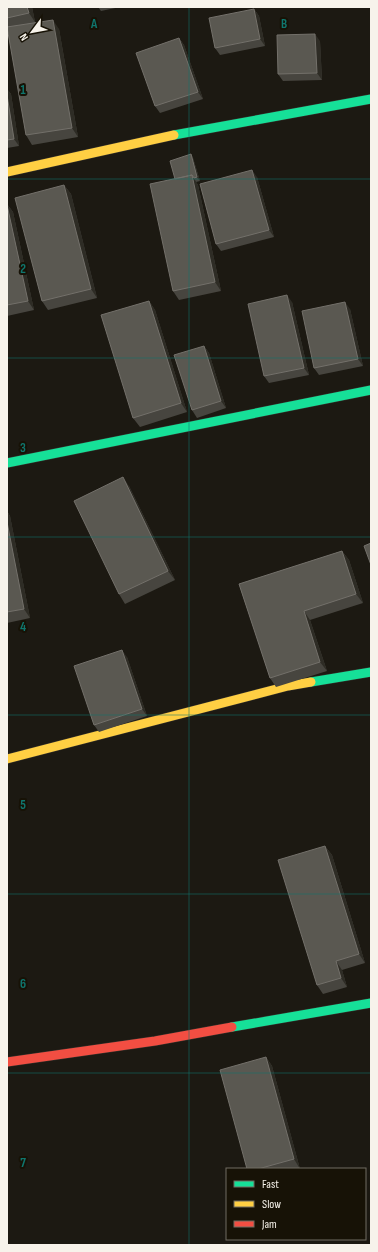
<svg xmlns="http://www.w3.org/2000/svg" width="378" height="1252" font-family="'Sofia Sans Condensed',sans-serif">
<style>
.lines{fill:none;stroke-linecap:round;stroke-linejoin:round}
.fast-casing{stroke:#35322d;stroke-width:10}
.slow-casing{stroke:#35322d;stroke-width:10}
.jam-casing{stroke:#35322d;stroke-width:10}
.fast{stroke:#16e098;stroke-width:9}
.slow{stroke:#ffcf43;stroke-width:9}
.jam{stroke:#f24e42;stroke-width:9}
.wall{fill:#47453f}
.shaded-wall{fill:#2e2c25}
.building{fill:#5a5851;stroke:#73706a}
.grid{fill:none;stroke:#0f766e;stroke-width:1;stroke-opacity:0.55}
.grid-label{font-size:13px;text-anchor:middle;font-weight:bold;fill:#0f766e;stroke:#171206;stroke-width:4;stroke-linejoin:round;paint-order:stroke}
</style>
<rect width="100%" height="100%" fill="#1c1912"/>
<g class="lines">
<defs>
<path id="fast" d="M174 135 371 99
M7 463 371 390
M311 682 371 672
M232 1027 371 1003"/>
<path id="slow" d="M7 172 174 135
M7 759 288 686 311 682"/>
<path id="jam" d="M7 1062 155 1041 232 1027"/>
</defs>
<use href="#fast" class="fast-casing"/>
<use href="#slow" class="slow-casing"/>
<use href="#jam" class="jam-casing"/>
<use href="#fast" class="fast"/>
<use href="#slow" class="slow"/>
<use href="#jam" class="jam"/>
</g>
<path class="wall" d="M7 7H32L35 22 59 29 78 137 32 145 26 135 8 29H7Z
M98 7H120L101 11Z
M254 9 259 16 265 46 220 55 215 48Z
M179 38 184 45 203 99 160 113 155 106Z
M320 41 322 80 283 81 278 74Z
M7 89 11 94 19 146 7 148Z
M191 154 193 158 200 181 196 182 198 185 221 291 179 300 173 291 175 179Z
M257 177 274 237 221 251 216 244Z
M64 185 71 194 97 298 48 310 42 301Z
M7 204 13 212 34 310 7 316Z
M149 301 155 310 187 412 140 427 133 418Z
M292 302 309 375 269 383 264 376Z
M350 309 363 366 319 375 314 368Z
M204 346 209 353 226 408 197 418 192 410Z
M129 486 175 580 125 604 119 594Z
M7 511 10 516 30 618 7 623Z
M342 551 349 560 363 603 310 620 327 671 276 687 270 678 239 584Z
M127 657 147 716 99 732 94 725Z
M325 846 332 855 365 963 342 970 347 987 323 994 317 985Z
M266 1057 272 1066 300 1169H247Z"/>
<path class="shaded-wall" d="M27 7H32L35 22 29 13Z
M254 9 259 16 265 46 260 39Z
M53 20 59 29 78 137 72 128Z
M315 34 320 41 322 80 317 73Z
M179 38 184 45 203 99 198 92Z
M7 89 11 94 19 146 14 139 7 95Z
M191 154 193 158 200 181 197 177Z
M252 170 257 177 274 237 269 230Z
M192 175 198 185 221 291 215 282Z
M64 185 71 194 97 298 91 289Z
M7 204 13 212 34 310 28 301Z
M287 295 292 302 309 375 304 368Z
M149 301 155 310 187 412 181 403Z
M345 302 350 309 363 366 358 359Z
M204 346 209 353 226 408 221 401Z
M123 477 129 486 175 580 168 571Z
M7 511 10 516 30 618 24 609 7 522Z
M342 551 349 560 363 603 356 594Z
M304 611 310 620 327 671 320 662Z
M122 650 127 657 147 716 142 709Z
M325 846 332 855 365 963 359 954Z
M336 961 342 970 347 987 341 978Z
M266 1057 272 1066 300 1169 294 1159Z"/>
<path class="building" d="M7 7H27L29 13 7 18Z
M254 9 260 39 215 48 209 18Z
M53 20 72 128 26 135 7 27Z
M315 34 317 73 278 74 277 35Z
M179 38 198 92 155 106 136 53Z
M7 95 14 139 7 140Z
M191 154 197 177 194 178 192 175 175 179 170 161Z
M252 170 269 230 216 244 200 184Z
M192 175 215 282 173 291 150 184Z
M64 185 91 289 42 301 15 198Z
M7 205 28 301 7 305Z
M287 295 304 368 264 376 248 304Z
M149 301 181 403 133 418 101 315Z
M345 302 358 359 314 368 302 311Z
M204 346 221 401 192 410 174 355Z
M123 477 168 571 119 594 74 501Z
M7 522 24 609 7 612Z
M371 543V565L364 546Z
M342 551 356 594 304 611 320 662 270 678 239 584Z
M122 650 142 709 94 725 74 666Z
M325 846 359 954 336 961 341 978 317 985 278 860Z
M266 1057 294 1159 258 1169H247L220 1070Z"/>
<path class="grid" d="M189 7V1245M7 179H371M7 358H371M7 537H371M7 715H371M7 894H371M7 1073H371"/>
<g class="grid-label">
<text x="94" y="28">A</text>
<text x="284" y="28">B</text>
<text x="23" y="94">1</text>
<text x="23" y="273">2</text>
<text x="23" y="452">3</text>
<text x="23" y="631">4</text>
<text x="23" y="809">5</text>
<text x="23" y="988">6</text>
<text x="23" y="1167">7</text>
</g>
<rect width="378" height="1252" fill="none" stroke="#f7f3eb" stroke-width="16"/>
<rect x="226" y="1168" width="140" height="72" fill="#171206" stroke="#716c62"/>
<rect x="234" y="1181" width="20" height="6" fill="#16e098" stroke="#716c62"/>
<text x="262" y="1188" font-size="12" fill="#f7f3eb">Fast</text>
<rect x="234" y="1201" width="20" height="6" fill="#ffcf43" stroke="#716c62"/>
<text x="262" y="1208" font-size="12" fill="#f7f3eb">Slow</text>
<rect x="234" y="1221" width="20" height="6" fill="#f24e42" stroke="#716c62"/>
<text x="262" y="1228" font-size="12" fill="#f7f3eb">Jam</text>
<g transform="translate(32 32) rotate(238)" stroke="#171206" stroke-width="3" paint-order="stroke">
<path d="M0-3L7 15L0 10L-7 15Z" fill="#f7f3eb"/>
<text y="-6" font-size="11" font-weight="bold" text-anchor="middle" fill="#f7f3eb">N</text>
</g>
</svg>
